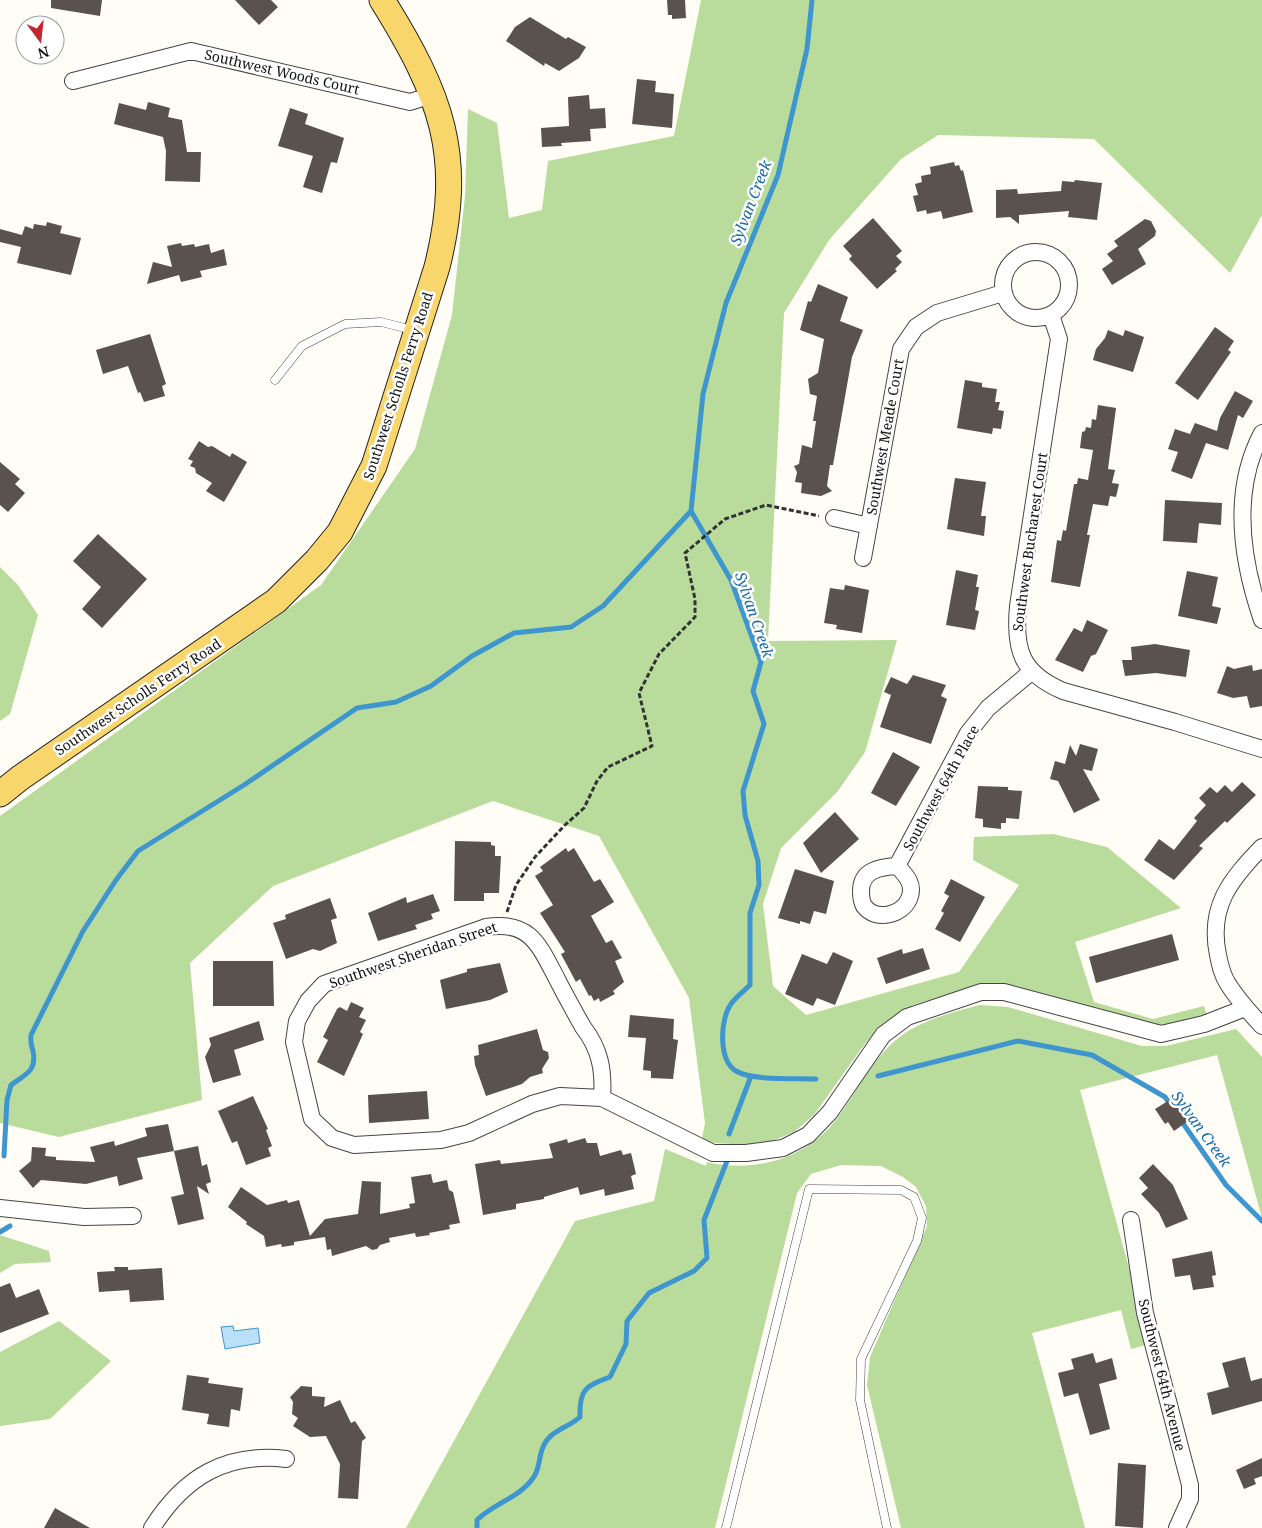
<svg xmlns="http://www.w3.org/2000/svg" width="1262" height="1528" font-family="'Noto Serif',serif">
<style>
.forest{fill:#b9dc9c}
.water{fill:#b9e0f7;stroke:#3f96cf}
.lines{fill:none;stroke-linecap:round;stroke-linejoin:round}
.stream{stroke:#3f96cf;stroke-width:5}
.building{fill:#5a524d}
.lane-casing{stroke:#444;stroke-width:9}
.street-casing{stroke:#444;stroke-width:18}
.primary-casing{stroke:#222;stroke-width:27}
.path{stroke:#333;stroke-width:3;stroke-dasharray:5 2.5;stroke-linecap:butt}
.lane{stroke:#fff;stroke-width:8}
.street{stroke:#fff;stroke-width:16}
.primary{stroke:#f9d66b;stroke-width:25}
.labels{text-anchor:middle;stroke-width:5;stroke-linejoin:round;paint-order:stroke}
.street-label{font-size:14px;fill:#111;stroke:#fff}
.water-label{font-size:15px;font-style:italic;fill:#1768a6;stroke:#fff}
</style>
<rect width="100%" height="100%" fill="#fffdf5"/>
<path class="forest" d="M701 0H1262V215L1230 273 1094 139 938 135 901 159 829 240 784 313 768 641 897 640 865 752 838 791 781 848 763 904 773 986 806 1015 959 972 1019 885 973 860 974 837 1053 834 1107 847 1181 908 1075 942 1094 1002 1153 1019 1204 1006 1207 1016 1154 1027 976 985 913 1005 878 1028 861 1049 814 1115 794 1132 770 1142 753 1145 713 1143 712 1146 701 1143 705 1123 689 998 599 836 493 801 273 886 190 963 202 1100 59 1137 0 1123V816L321 585 415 449 452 315 465 196 468 109 497 123 509 218 542 210 548 161 674 136Z
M0 567 18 585 38 615 10 714 0 721Z
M980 1005 1008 1007 1142 1046H1166L1236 1029 1262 1057V1218L1217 1055 1080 1090 1150 1344 1131 1349 1121 1310 1032 1333 1085 1528H901L867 1385 870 1357 927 1226 926 1206 916 1187 903 1177 881 1166 841 1165 811 1174 797 1193 715 1528H406L575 1221 654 1201 665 1149 706 1166 707 1162C758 1174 811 1157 841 1113 858 1089 873 1059 896 1040 918 1021 952 1012 980 1005Z
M0 1235 49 1251 51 1262 15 1264 0 1273Z
M59 1321 111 1361 50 1419 0 1426V1352Z"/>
<path class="water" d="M233 1326 234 1331 258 1328 260 1343 225 1349 221 1327Z"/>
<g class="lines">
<path class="stream" d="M812 0 807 49 778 175 726 303 703 394 691 511 731 580 761 662 753 691 764 724 743 791 745 815 758 861 759 885 750 913V985C744 991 736 997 731 1004 720 1019 718 1060 736 1071 753 1081 795 1078 816 1079
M878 1076 1018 1041 1092 1055 1165 1097 1171 1106
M1180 1119 1226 1185 1262 1221
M729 1134 751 1076
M4 1156 7 1100 11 1085C26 1074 37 1071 33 1051 31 1044 30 1042 31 1035L83 931 116 880 138 851 244 785 357 708 396 702 431 686 472 656 514 633 571 627 603 606 691 511
M0 1232 10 1226
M477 1528V1520C494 1503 522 1497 535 1475 540 1466 539 1454 544 1445 551 1430 568 1428 580 1417 579 1390 585 1386 610 1377L626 1344 627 1321 649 1293 694 1271 707 1258 704 1220 727 1161"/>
</g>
<path class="building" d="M51 0H102L100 16 51 8Z
M235 0H271L278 7 259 25Z
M667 0H685L686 18 672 19V15H668Z
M530 17 566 39 568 37 586 47 579 58 559 71 545 63 544 66 506 41 515 27Z
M637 79 656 81 655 92 674 94 672 128 632 124Z
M589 95 590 109 605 108 606 128 590 129 591 141 561 143 562 146 542 147 541 128 569 126 568 97Z
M148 102 170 108 168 117 182 120 187 152H201L200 182 165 181 166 151 163 137 114 124 119 103 146 110Z
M290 108 308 114 305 124 344 138 337 163 331 162 322 193 303 187 313 156 278 146Z
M954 162 955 166 959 165 961 171 963 170 973 212 943 219 941 211 927 214 926 210 917 212 913 196 918 195 915 184 922 182 921 176 931 174 930 167Z
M1075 180 1102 183 1097 220 1068 217 1069 211 1019 215V224L1010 217 996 218V190L1017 189 1018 194 1061 191 1062 181 1074 182Z
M873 218 902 251 896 256 902 262 895 269 897 271 877 289 849 259 852 256 843 246Z
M1145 219 1151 221 1156 231 1155 236 1138 249 1146 264 1112 285 1102 269 1113 261 1107 254 1118 246 1114 241Z
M47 222 62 226 60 233 81 238 71 275 17 263 21 247 0 242V229L22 235 25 226 33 229 34 224 46 226Z
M181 243 182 246 194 244 195 247 209 244 211 253 224 249 227 265 200 271 202 277 181 282 179 275 147 284 153 262 172 267 167 246Z
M818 284 848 297 840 321 863 330 852 357 833 465H830L827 486 832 491 821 496 801 493 802 483 795 482 797 472 794 466 799 464 802 445 812 448 816 421H813L817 396 810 394 808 379 818 373 824 339 800 330 808 301 811 302Z
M1215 327 1234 341 1228 350 1231 352 1198 400 1175 383Z
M1108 330 1123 336 1125 330 1144 337 1133 372 1093 360 1096 349 1105 338Z
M150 334 166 384 162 386 165 396 144 402 140 392 138 393 128 366 103 374 96 350Z
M965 380 982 383V387L997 389 995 402H1000L998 410 1004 411 1001 429 993 428 992 434 957 428Z
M1235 391 1253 401 1243 418 1238 415 1228 450 1206 443 1192 479 1171 471 1178 452 1168 449 1175 429 1190 434 1195 423 1217 431 1220 418Z
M1098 405 1116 408 1108 469 1115 470 1112 483 1119 484 1116 497 1110 496 1108 506 1093 504 1087 535H1090L1080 587 1051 582 1057 540 1061 541 1063 530 1066 531 1074 484H1077L1078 478 1088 480 1093 450 1080 448 1082 432 1085 431 1086 427 1091 428 1092 419 1096 420Z
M199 441 208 447 212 446 230 457 232 453 247 462 224 502 206 491 212 483 196 473 195 468 190 466 193 461 188 459Z
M0 462 20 479 15 484 25 493 8 512 0 505Z
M955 478 986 482 981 516H986L984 536 947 529Z
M1165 500 1222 503 1221 525 1199 523 1197 543 1163 541Z
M98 534 147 579 102 628 82 609 101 587 73 561Z
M956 570 978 575 976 587H979L975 610 979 611 975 630 946 625Z
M1187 571 1218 577 1212 606 1221 608 1217 624 1178 616Z
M845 585 869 590 862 633 836 629 837 625 824 623 830 588 844 590Z
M1087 620 1108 630 1096 654 1091 656 1083 672 1055 660 1074 628 1082 632Z
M1155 644 1190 650 1186 677 1156 673 1125 676 1122 660H1132L1131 647Z
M1252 665 1253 671 1262 669V706L1250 708 1247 696 1233 698 1217 693 1227 666 1234 669Z
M913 675 946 685 941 696 947 699 931 744 880 727 891 695 884 692 891 677 907 684Z
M1080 744 1098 749 1092 771 1083 769 1100 800 1074 813 1058 781 1050 779 1055 761 1065 764 1070 745 1076 756Z
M893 752 920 767 896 806 871 793Z
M1242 782 1256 795 1227 823 1225 821 1199 846 1203 848 1174 880 1144 860 1159 839 1174 850 1197 821 1194 818 1206 805 1199 798 1210 787 1217 793 1225 785 1232 792Z
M978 786 1008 787V790L1022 791 1019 819 1006 818V823H1001V829L983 827V819L975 818Z
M835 812 859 839 821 873 803 843Z
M455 841 491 842V845L495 846V856H501L499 893H484V901H454Z
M566 848 568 852 574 848 594 882 600 879 614 902 591 916 606 943 612 940 622 958 615 961 624 982 613 991 615 994 600 1002 599 998 594 1001 591 995 589 996 580 979 576 982 561 954 565 952 540 913 553 905 535 876 543 871 540 867Z
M795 869 834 881 826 914 814 911 810 924 800 921V924L778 918Z
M951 879 985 897 960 942 935 929 944 913 941 911 949 896 944 893Z
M433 894 440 911 431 914 433 919 415 925 417 929 378 941 368 913 406 897 407 903Z
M330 898 337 918 331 920 337 943 320 951 313 949 286 959 273 923 286 919 285 915Z
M1172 934 1179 960 1096 983 1089 957Z
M923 948 930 969 886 984 877 958 902 949 903 954Z
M833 952 853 961 835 1005 817 998 813 1006 785 994 802 954 827 964Z
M213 961H273L274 1006H213Z
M500 963 508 992 490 1000 446 1009 440 980 467 972V969Z
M351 1002 364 1008 359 1017 366 1020 360 1032 363 1034 344 1076 317 1062 328 1040 323 1037 337 1009 340 1007 347 1011Z
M630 1015 674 1019 673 1039 678 1040 673 1079 651 1078V1071L643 1070 646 1038 628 1037Z
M259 1021 264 1040 234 1050 241 1075 213 1083 205 1057 211 1045 209 1038Z
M537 1029 543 1050 548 1052 549 1058 542 1069 543 1073 530 1077 522 1084 486 1096 475 1065 474 1056 479 1055 478 1045Z
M427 1091 429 1119 369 1123 368 1095Z
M253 1096 268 1129 266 1130 272 1146 268 1148 271 1156 246 1165 237 1141 232 1143 218 1111Z
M1176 1096 1191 1119 1174 1131 1168 1122 1165 1124 1155 1109Z
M168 1124 174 1151 137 1158 143 1179 119 1186 117 1176 86 1184 41 1180 33 1188 19 1171 31 1161 32 1147 46 1148 45 1156 56 1157V1160L95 1162 90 1147 114 1141 115 1146 147 1136 145 1128Z
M585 1138 587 1143H597L600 1156 621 1150 623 1155 631 1153 636 1174 631 1176 634 1189 605 1196 604 1189 580 1195 578 1187 544 1197V1199L516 1204V1209L483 1215 475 1164 500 1160 501 1164 553 1158 549 1144 567 1139 568 1143Z
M198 1146 202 1166 207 1164 211 1182 206 1184 209 1194 197 1186 204 1219 178 1225 171 1197 184 1194 174 1151Z
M1153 1164 1173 1185 1188 1219 1166 1228 1159 1213 1141 1194 1148 1188 1139 1178Z
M431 1174 433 1183 447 1180 449 1190 453 1192 460 1223 449 1225 450 1229 429 1233 430 1235 416 1237 415 1233 389 1238 390 1242 380 1245 377 1249 372 1250 366 1246 332 1256 331 1249 327 1250 325 1237 294 1242V1245L282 1247 281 1244 266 1247 264 1236 246 1224 247 1222 228 1207 241 1187 267 1205 287 1200 288 1203 299 1200 310 1236 325 1219 358 1214 362 1181 381 1182 380 1214 410 1208 409 1204 415 1203 411 1177Z
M1212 1251 1216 1275 1212 1276 1214 1287 1193 1290 1190 1275 1175 1277 1172 1259Z
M114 1267H128V1270L162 1268 164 1300 130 1302 129 1290 99 1292 97 1272 115 1271Z
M10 1283 16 1298 39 1289 49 1314 0 1333V1287Z
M1093 1353 1096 1363 1112 1358 1117 1379 1099 1384 1110 1429 1090 1435 1078 1393 1064 1397 1058 1373 1074 1369 1071 1359Z
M1245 1357 1251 1381 1262 1378V1401L1212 1415 1207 1393 1229 1387 1222 1363Z
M187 1375 209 1378 208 1383 243 1388 240 1411 231 1409 229 1427 207 1424 209 1414 182 1410Z
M301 1386 312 1387V1396L325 1397 324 1407 340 1400 351 1423 355 1421 366 1438 362 1441 358 1499 338 1498 340 1464 326 1436 310 1437 293 1426 298 1418 292 1414 293 1402 290 1397Z
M1262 1458V1476L1254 1479 1256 1484 1244 1489 1236 1470Z
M1118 1463 1146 1465 1143 1528 1115 1526Z
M55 1508 90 1528H44Z"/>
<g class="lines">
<defs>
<path id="lane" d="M275 380 302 346 345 324 381 322 413 330
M726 1528 809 1189 901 1190 914 1197 922 1218 917 1241 861 1359 860 1400 887 1528"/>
<path id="street" d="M73 81 191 51 410 102 432 95
M1003 285a33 33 0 1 1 66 0a33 33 0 1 1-66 0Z
M1051 315 1059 339 1018 606C1014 650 1021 673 1063 691L1175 722 1262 749
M1262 433C1231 491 1241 559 1262 620
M834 518 869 526
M863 558 901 349 916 327 937 313 1003 293
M1262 847C1230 880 1208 907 1218 955 1220 965 1222 975 1228 984 1238 1000 1250 1013 1262 1026
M897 866C907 876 915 885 909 899 902 915 876 922 864 906 861 901 861 896 861 891 861 870 880 867 897 866L968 733 988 708 1031 672
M602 1098C604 1070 600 1049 583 1027 574 1011 565 995 557 979 539 945 530 920 486 927L324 984 308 1001 297 1021 294 1042 312 1119 332 1138 354 1145 441 1140 469 1133 532 1104 560 1096 602 1098 713 1153H746L783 1148 808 1135 830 1112 883 1035 907 1017 981 992H1004L1161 1034 1204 1024 1245 1008
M0 1208 84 1217 133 1216
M1131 1220 1145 1313 1190 1485V1499L1177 1528
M152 1528C184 1477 226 1452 286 1459"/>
<path id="primary" d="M0 794 20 778 276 601 317 560 340 532 374 466 437 267C465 155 441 95 382 0"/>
</defs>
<use href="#lane" class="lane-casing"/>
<use href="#street" class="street-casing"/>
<use href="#primary" class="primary-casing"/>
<path class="path" d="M507 912 516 885 535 857 565 825 584 808 597 781 608 767 652 746 639 693 659 654 695 617V599L685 553 725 519 766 505 819 516"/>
<use href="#lane" class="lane"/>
<use href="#street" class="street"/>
<use href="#primary" class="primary"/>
</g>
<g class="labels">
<g class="street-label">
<text transform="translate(282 72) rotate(13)" y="5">Southwest Woods Court</text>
<text transform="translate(398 386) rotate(-72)" y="5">Southwest Scholls Ferry Road</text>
<text transform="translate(885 437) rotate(-80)" y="5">Southwest Meade Court</text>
<text transform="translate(1030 542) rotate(-82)" y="5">Southwest Bucharest Court</text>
<text transform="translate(138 697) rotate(-34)" y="5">Southwest Scholls Ferry Road</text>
<text transform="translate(941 788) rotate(-61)" y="5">Southwest 64th Place</text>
<text transform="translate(413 955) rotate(-19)" y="5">Southwest Sheridan Street</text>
<text transform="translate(1162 1375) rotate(76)" y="5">Southwest 64th Avenue</text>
</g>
<g class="water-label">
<text transform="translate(751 203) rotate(-69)" y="5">Sylvan Creek</text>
<text transform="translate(754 615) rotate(71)" y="5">Sylvan Creek</text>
<text transform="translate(1201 1129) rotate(54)" y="5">Sylvan Creek</text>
</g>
</g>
<g transform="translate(40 40) rotate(165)"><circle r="24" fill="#ffffff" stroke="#a0a0a0"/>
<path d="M0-4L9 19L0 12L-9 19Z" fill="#c4262e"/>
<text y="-8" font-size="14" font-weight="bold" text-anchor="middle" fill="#111111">N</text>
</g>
</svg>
